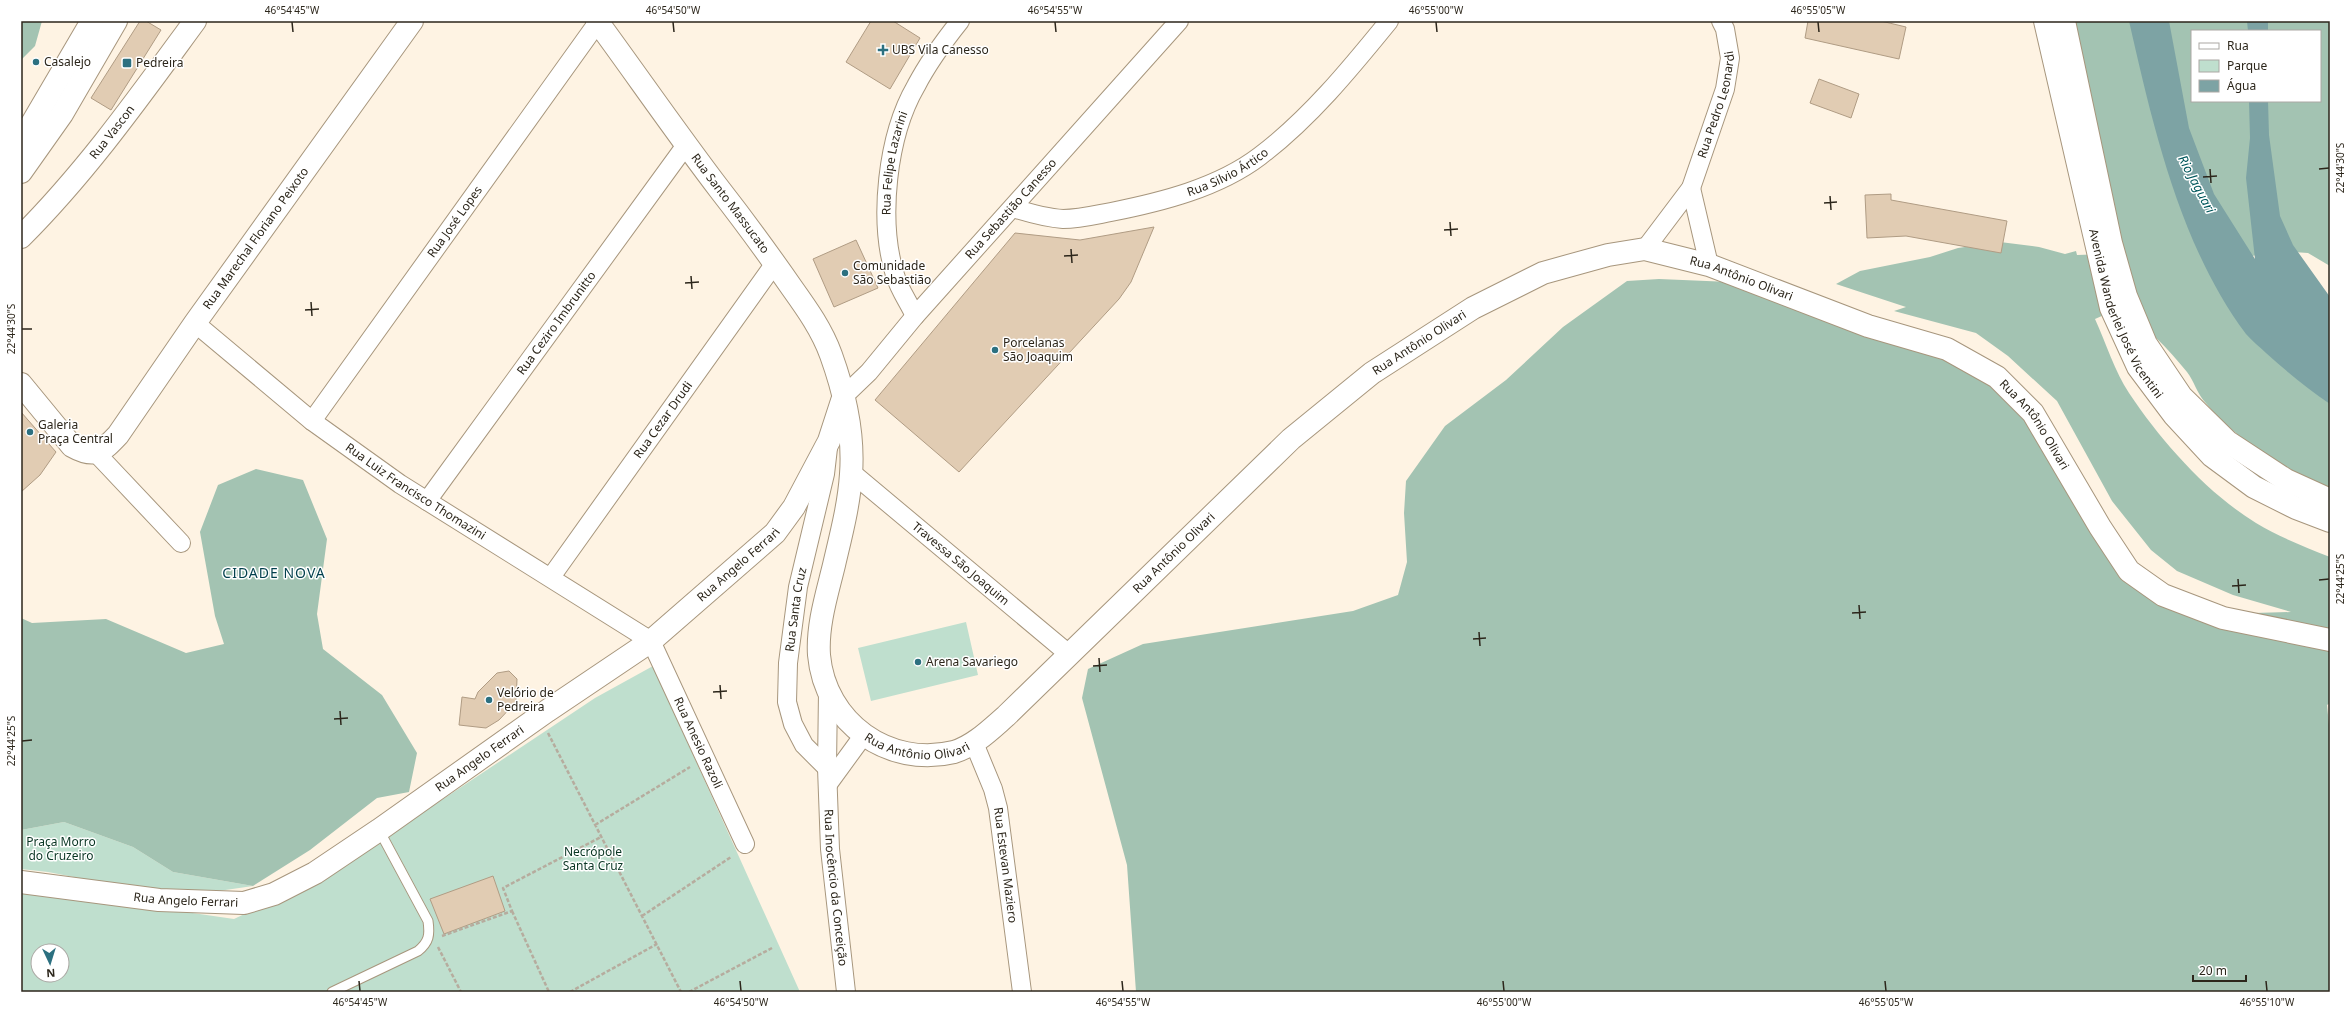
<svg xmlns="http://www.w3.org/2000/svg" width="2351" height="1013" font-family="'Noto Sans',sans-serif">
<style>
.green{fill:#bfdfce;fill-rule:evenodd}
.forest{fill:#a3c3b2;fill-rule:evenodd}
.water{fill:#7da3a4}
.building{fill:#e1ccb3;stroke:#b09c84}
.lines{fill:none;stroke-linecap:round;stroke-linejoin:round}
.service-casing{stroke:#a7967d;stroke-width:11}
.minor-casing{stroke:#a7967d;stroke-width:20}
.tertiary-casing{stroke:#a7967d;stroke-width:24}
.primary-casing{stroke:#a7967d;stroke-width:24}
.path{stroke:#b6ac9e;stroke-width:2.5;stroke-dasharray:4 2;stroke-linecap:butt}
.service{stroke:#fff;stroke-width:9}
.minor{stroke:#fff;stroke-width:18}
.tertiary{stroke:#fff;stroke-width:22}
.primary{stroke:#fff;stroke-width:22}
.ticks{fill:none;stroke:#2c261b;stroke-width:1.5}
.poi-dot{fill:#2c7080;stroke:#fff;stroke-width:1.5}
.labels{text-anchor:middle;stroke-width:3;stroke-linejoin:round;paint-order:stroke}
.poi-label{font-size:12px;fill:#2c261b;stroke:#fff;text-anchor:start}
.street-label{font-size:12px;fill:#2c261b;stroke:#fff}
.park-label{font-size:12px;fill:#093523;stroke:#fff}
.water-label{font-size:13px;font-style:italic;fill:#00575b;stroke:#fff}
.quarter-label{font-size:14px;letter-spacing:1px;fill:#013f4c;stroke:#fff}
.neatline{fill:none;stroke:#2c261b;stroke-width:1.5}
.ticks-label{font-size:10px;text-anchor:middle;fill:#2c261b}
</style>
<rect width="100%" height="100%" fill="#fef3e3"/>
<path class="green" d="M966 622 978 675 871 701 858 648Z
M653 666 800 992H21V890L48 892 234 919 338 869 595 698ZM38 951H62V975H38Z
M64 822 133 847 173 872 253 886 177 897 48 872 21 869V830Z"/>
<path class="forest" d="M21 21H42L35 46 21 60Z
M2052 21H2330V266L2308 253 2279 251 2252 256 2330 399V489C2283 469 2237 441 2204 401 2197 393 2194 381 2187 372 2168 348 2145 327 2124 306L2095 319C2106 343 2115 372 2129 393 2161 441 2207 493 2256 523 2279 537 2305 547 2330 557V703L2327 705 2330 735V992H1136L1127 865 1082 698 1088 669 1143 644 1353 611 1398 595 1407 562 1404 513 1406 481 1445 426 1506 380 1563 327 1627 281 1659 279 1730 282 1942 352 2019 397 2124 553 2190 603 2254 613 2291 612 2233 595 2177 571 2151 550 2112 501 2057 401 2008 356 1976 333 1894 311 1906 307 1836 284 1860 271 1930 257 1958 248 2000 242 2039 247 2065 254 2076 251 2077 255 2107 254ZM2192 31H2320V101H2192Z
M256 469 303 480 327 539 317 614 323 649 382 695 417 753 409 792 377 798 310 850 253 886 173 872 133 847 64 822 21 830V618L32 623 106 619 186 653 224 644 215 616 200 532 218 485Z"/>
<path class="water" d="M2129 21H2169L2189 128 2214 194 2255 259 2246 178 2250 138 2249 101H2268L2269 135 2280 216 2293 245 2330 297V404C2307 388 2287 372 2266 353 2260 347 2252 341 2246 334 2180 246 2153 126 2129 21Z
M2247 21H2268V31H2248Z"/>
<path class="building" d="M140 21H146L161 30 111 110 91 98Z
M871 21H893L920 38 890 89 846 62Z
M1808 21H1881L1906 27 1899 59 1805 38Z
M1819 79 1859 94 1851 118 1810 103Z
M1891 194V200L2007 221 2001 253 1906 236 1867 238 1865 195Z
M1154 227 1131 282 1119 299 959 472 875 400 1015 233 1080 240Z
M856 240 878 288 834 307 813 259Z
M21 412 56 452 40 475 21 492Z
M509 671 517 679 516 702 499 720 486 728 459 725 462 697 475 699 478 692 497 673Z
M493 876 505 911 444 934 430 899Z"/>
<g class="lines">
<defs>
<path id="service" d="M332 992 418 951C429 942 430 935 428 921L379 830"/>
<g id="minor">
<path d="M1691 188 1709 265"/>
<path id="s1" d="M1013 208C1029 213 1046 218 1063 219 1079 219 1095 215 1111 212 1161 202 1218 188 1260 156 1309 119 1350 69 1389 21"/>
<path id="s2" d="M1645 249 1691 188 1725 89 1730 58 1725 29 1721 21"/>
<path id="s3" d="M915 316C909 303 899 289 895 275 878 220 887 136 916 86 928 63 944 41 960 21"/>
<path id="s4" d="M195 323 312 421 400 484 651 641 745 844"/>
<path id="s5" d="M844 396 869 372 915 316 1179 21"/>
<path id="s6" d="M312 421 598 22"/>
<path d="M97 454 181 543"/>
<path id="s7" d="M851 472 1070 655"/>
<path id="s8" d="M427 501 686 145"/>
<path id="s9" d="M551 577 775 263"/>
<path id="s10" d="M828 691 827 768 830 849 846 992"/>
<path id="s11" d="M974 743 993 789 998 808 1022 992"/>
<path id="s12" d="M827 768 804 745 793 724 787 702 788 663 798 587 825 474 828 448"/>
<path d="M828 784 863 736"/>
</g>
<g id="tertiary">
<path id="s13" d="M597 21C638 77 678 135 720 190 745 222 769 255 792 288 807 309 822 330 831 355 844 391 854 435 851 474 849 505 841 535 834 565 827 594 817 625 819 655 825 723 889 768 954 752 974 746 991 729 1006 716L1291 439 1372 373 1473 308 1543 273 1608 255 1645 249 1709 265 1868 326 1947 349 1997 377 2033 413 2100 527 2129 571 2163 595 2223 618 2330 640"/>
<path id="s14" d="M21 237C87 171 140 96 195 21"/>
<path id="s15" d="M21 384 72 446C95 459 102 452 118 435L195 323 412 21"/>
<path id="s16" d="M21 882 159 900 244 903 274 894 315 873 379 830 547 711 651 641 775 533 794 507 829 441 842 401"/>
</g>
<g id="primary">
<path id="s17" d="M2045 21 2111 308 2138 367 2174 415 2212 456 2254 487 2296 508 2330 521"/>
<path d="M2064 21 2111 243 2126 296 2146 344 2181 396 2228 442 2286 480 2330 500"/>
<path d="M21 142 92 21"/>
<path d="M21 172 62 114 116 21"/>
</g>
</defs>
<use href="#service" class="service-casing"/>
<use href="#minor" class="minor-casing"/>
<use href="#tertiary" class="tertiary-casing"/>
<use href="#primary" class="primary-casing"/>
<path class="path" d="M548 733 681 992
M595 825 690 767
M512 911 549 992
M642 916 731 857
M442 936 512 911 503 888 601 837
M438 947 461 992
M570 992 657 944
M689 992 772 948"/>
<use href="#service" class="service"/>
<use href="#minor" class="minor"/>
<use href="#tertiary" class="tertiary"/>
<use href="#primary" class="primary"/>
</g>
<path class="ticks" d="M292 22 293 32M673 22 674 32M1055 22 1056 32M1436 22 1437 32M1818 22 1819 32M2210 169 2211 183M2319 169 2329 168M2203 177 2217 176M1830 196 1831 210M1824 203 1837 202M1450 222 1451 236M1444 230 1458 229M1071 249 1072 263M1064 256 1078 255M691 276 692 289M685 283 699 282M311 302 312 316M305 310 319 309M22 329H32M2238 579 2239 593M2319 580 2329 579M2232 586 2246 585M1859 605 1860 619M1852 613 1866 612M1479 632 1480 646M1473 639 1486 638M1099 658 1100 672M1093 666 1107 665M720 685 721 699M713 692 727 691M340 711 341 725M334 719 348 718M22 741 32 740M359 981 360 991M740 981 741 991M1122 981 1123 991M1503 981 1504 991M1885 981 1886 991M2266 981 2267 991"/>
<g class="poi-dot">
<path d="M881 44h4v4h4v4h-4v4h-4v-4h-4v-4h4z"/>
<circle cx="36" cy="62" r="4"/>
<rect x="122" y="58" width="10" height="10" rx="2"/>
<circle cx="845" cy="273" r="4"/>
<circle cx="995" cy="350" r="4"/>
<circle cx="30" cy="432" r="4"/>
<circle cx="918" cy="662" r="4"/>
<circle cx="489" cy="700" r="4"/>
</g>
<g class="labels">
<g class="poi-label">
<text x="892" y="54">UBS Vila Canesso</text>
<text x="44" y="66">Casalejo</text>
<text x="136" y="67">Pedreira</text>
<text x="853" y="270">Comunidade<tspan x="853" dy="14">São Sebastião</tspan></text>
<text x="1003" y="347">Porcelanas<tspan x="1003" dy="14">São Joaquim</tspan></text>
<text x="38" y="429">Galeria<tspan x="38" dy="14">Praça Central</tspan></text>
<text x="926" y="666">Arena Savariego</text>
<text x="497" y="697">Velório de<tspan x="497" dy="14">Pedreira</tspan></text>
</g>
<g class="street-label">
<text dy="4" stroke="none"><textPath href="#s2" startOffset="164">Rua Pedro Leonardi</textPath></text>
<text dy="4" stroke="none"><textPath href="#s14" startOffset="139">Rua Vascon</textPath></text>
<text dy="4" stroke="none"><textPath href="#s3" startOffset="159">Rua Felipe Lazarini</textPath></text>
<text dy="4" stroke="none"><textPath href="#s1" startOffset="224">Rua Silvio Ártico</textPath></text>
<text dy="4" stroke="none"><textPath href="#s13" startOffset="226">Rua Santo Massucato</textPath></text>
<text dy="4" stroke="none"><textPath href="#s5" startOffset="251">Rua Sebastião Canesso</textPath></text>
<text dy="4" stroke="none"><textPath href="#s6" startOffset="245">Rua José Lopes</textPath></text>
<text dy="4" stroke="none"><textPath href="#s15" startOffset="374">Rua Marechal Floriano Peixoto</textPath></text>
<text dy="4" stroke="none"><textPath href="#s13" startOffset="1873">Rua Antônio Olivari</textPath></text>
<text dy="4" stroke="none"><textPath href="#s17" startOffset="305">Avenida Wanderlei José Vicentini</textPath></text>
<text dy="4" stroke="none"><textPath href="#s8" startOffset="220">Rua Ceziro Imbrunitto</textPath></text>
<text dy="4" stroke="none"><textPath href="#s13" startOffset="1525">Rua Antônio Olivari</textPath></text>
<text dy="4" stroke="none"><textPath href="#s9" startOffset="193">Rua Cezar Drudi</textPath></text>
<text dy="4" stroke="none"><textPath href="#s13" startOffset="2209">Rua Antônio Olivari</textPath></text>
<text dy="4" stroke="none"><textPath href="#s4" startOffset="278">Rua Luiz Francisco Thomazini</textPath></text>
<text dy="4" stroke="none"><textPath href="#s13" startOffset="1201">Rua Antônio Olivari</textPath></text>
<text dy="4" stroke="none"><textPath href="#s7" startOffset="143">Travessa São Joaquim</textPath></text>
<text dy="4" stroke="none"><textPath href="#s16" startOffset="826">Rua Angelo Ferrari</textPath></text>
<text dy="4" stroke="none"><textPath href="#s12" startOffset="172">Rua Santa Cruz</textPath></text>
<text dy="4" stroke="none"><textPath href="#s13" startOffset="865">Rua Antônio Olivari</textPath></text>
<text dy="4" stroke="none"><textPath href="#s4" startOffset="669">Rua Anesio Razoli</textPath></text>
<text dy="4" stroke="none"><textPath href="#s16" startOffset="502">Rua Angelo Ferrari</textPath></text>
<text dy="4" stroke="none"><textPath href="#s11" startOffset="127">Rua Estevan Maziero</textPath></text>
<text dy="4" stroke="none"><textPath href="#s10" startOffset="197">Rua Inocêncio da Conceição</textPath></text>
<text dy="4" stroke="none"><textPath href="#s16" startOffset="166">Rua Angelo Ferrari</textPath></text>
</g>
<g class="park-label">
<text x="61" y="846">Praça Morro<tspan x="61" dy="14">do Cruzeiro</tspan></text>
<text x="593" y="856">Necrópole<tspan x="593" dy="14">Santa Cruz</tspan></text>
</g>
<g class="water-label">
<text transform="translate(2197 184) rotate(62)" y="5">Rio Jaguari</text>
</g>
<g class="quarter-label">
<text x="274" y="578">CIDADE NOVA</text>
</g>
</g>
<rect width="2351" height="1013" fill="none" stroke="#ffffff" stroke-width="44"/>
<rect x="2191" y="30" width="130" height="72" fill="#ffffff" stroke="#aba8a4"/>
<rect x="2199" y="43" width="20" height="6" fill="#ffffff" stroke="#aba8a4"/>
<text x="2227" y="50" font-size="12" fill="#2c261b">Rua</text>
<rect x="2199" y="60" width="20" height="12" fill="#bfdfce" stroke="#aba8a4"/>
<text x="2227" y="70" font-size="12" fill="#2c261b">Parque</text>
<rect x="2199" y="80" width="20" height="12" fill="#7da3a4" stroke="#aba8a4"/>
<text x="2227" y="90" font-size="12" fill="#2c261b">Água</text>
<g transform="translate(50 963) rotate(176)"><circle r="19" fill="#ffffff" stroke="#aba8a4"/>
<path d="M0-3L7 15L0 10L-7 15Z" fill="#2c7080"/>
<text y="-6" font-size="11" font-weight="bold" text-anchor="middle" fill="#2c261b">N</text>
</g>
<path d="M2193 975v6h53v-6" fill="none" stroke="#2c261b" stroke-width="2"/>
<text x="2199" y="975" font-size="12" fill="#2c261b" stroke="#ffffff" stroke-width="3" paint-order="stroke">20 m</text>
<rect x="22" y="22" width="2307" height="969" class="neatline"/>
<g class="ticks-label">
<text x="292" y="14">46°54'45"W</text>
<text x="673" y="14">46°54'50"W</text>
<text x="1055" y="14">46°54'55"W</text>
<text x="1436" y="14">46°55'00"W</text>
<text x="1818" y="14">46°55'05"W</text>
<text transform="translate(2340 168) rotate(-90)" y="4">22°44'30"S</text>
<text transform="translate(11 329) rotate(-90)" y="4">22°44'30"S</text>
<text transform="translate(2340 579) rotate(-90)" y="4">22°44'25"S</text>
<text transform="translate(11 741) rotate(-90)" y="4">22°44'25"S</text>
<text x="360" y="1006">46°54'45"W</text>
<text x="741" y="1006">46°54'50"W</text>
<text x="1123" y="1006">46°54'55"W</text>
<text x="1504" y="1006">46°55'00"W</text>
<text x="1886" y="1006">46°55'05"W</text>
<text x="2267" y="1006">46°55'10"W</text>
</g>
</svg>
